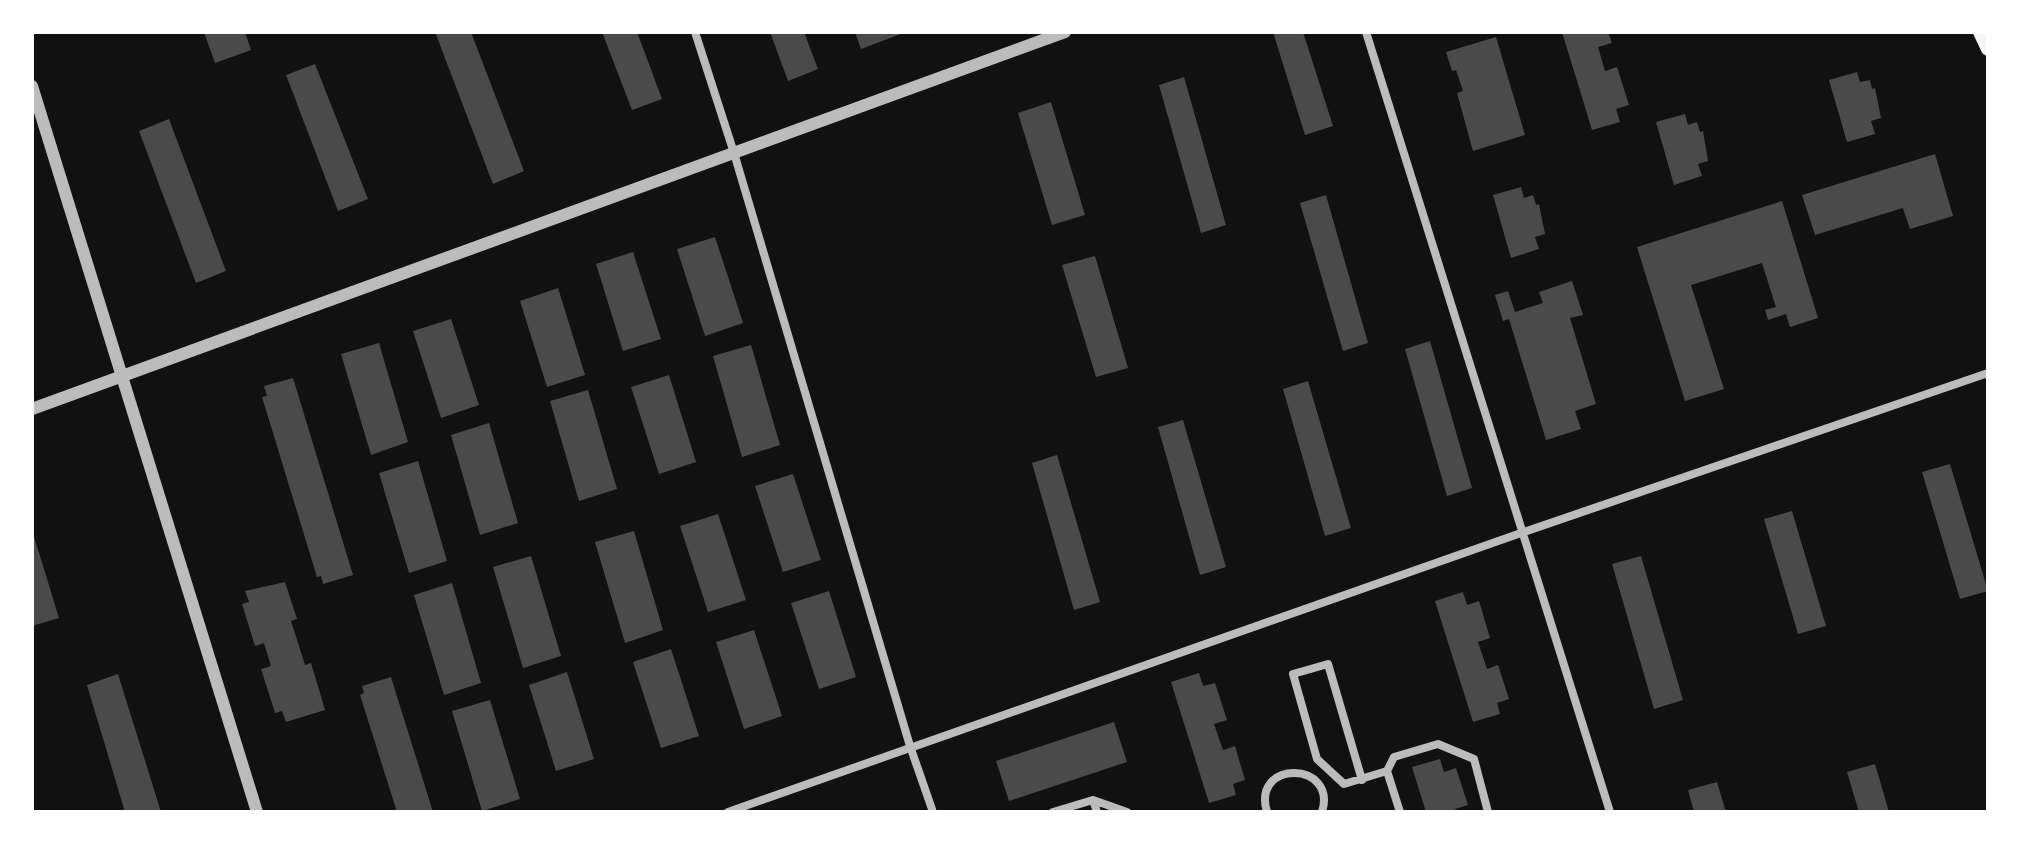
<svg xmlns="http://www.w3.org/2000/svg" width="2020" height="844" font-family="Roboto,sans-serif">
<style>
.building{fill:#4a4a4a}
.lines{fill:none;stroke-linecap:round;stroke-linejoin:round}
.minor{stroke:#bcbcbc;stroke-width:8}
.tertiary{stroke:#bcbcbc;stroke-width:12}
.secondary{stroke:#f5f5f5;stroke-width:14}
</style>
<rect width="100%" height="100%" fill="#111"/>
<path class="building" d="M204 32H245L251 50 215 63Z
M435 32H471L524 171 493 184Z
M602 32H637L662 99 632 110Z
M770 32H804L818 69 788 81Z
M855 32H906L861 49Z
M1273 32H1303L1333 126 1305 135Z
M1562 32H1608L1612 43 1598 47 1605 71 1617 67 1629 105 1616 109 1620 122 1592 130Z
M1496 37 1525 135 1473 151 1457 93 1463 91 1456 70 1452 71 1446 52Z
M315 64 368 199 338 211 286 75Z
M1857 72 1860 82 1870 80 1872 89 1875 88 1881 118 1871 121 1875 134 1847 142 1829 80Z
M1184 77 1226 225 1201 233 1159 85Z
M1051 102 1085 215 1052 225 1018 113Z
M1685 114 1688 125 1697 122 1700 132 1703 131 1708 161 1698 164 1702 176 1674 185 1656 122Z
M169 119 226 271 196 283 139 131Z
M1935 154 1953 216 1910 229 1903 208 1815 235 1802 195Z
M1521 187 1524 198 1533 195 1536 205 1539 204 1545 234 1535 237 1539 249 1511 258 1493 195Z
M1326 195 1368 343 1343 351 1300 203Z
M1782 201 1818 318 1790 327 1786 314 1768 320 1765 310 1776 307 1762 263 1691 285 1724 389 1685 401 1637 247Z
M715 237 743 323 705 336 677 249Z
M633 252 661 339 623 351 596 264Z
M1095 256 1128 368 1096 377 1062 265Z
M1572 281 1583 315 1570 318 1596 404 1575 411 1581 429 1546 440 1509 319 1503 321 1495 295 1508 291 1515 312 1543 303 1539 292Z
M558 288 585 375 547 387 520 301Z
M451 319 479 405 441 418 413 331Z
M1430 341 1472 488 1447 496 1405 349Z
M379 343 408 442 371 455 341 354Z
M751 345 780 445 742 457 713 356Z
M669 375 696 462 659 474 631 387Z
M293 378 353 575 323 584 321 576 317 577 262 397 267 396 264 386Z
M1308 381 1351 528 1325 536 1283 389Z
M588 390 617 489 579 501 550 401Z
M1183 420 1226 567 1200 575 1158 427Z
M489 423 518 523 480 535 451 435Z
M1057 455 1100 602 1074 610 1032 463Z
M418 461 447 561 409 573 379 473Z
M1950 464 1988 591 1960 599 1922 472Z
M793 474 821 560 783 572 755 486Z
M1792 511 1826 626 1798 634 1764 519Z
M718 514 746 600 708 612 680 526Z
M32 530 59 618 32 626Z
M634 531 663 630 625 643 595 542Z
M531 556 561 656 523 668 493 567Z
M1641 556 1683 700 1654 709 1612 564Z
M285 582 297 619 291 621 305 665 311 663 325 710 286 722 282 711 275 713 261 669 271 666 264 643 255 646 242 604 249 602 245 591Z
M452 583 481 683 444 695 414 595Z
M829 591 856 677 819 689 791 603Z
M1463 592 1467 605 1479 601 1490 638 1478 642 1487 669 1498 665 1509 699 1497 703 1500 714 1473 722 1435 601Z
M754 630 782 716 744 729 716 642Z
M671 649 699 736 661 748 633 662Z
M567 672 594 759 556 771 529 685Z
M1199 673 1203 686 1215 683 1227 720 1214 724 1223 750 1235 746 1245 780 1233 784 1236 795 1209 803 1171 682Z
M118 674 161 812H125L87 685Z
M391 677 433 812H397L360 695 364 693 362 686Z
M490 700 520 799 482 811 452 711Z
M1114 722 1127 762 1009 801 996 761Z
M1440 759 1444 772 1456 768 1468 805 1455 809 1456 812H1426L1412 767Z
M1875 764 1889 812H1859L1847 772Z
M1717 782 1726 812H1694L1688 790Z"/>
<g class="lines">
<path class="minor" d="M695 32 734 153 910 746 933 812
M1366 32 1610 812
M1387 771 1394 757 1438 744 1474 759 1488 812
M1362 780 1328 664 1293 674 1317 759 1344 784 1387 771 1400 812
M1093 800 1127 812
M728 812 1521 533 1988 373
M1053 812 1093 800 1097 812
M1267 812C1251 759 1338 761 1322 812"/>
<path class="tertiary" d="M32 86 257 812
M32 409 1065 32"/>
<path class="secondary" d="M1980 32 1988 49"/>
</g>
<rect width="2020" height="844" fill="none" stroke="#ffffff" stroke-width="68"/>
</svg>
